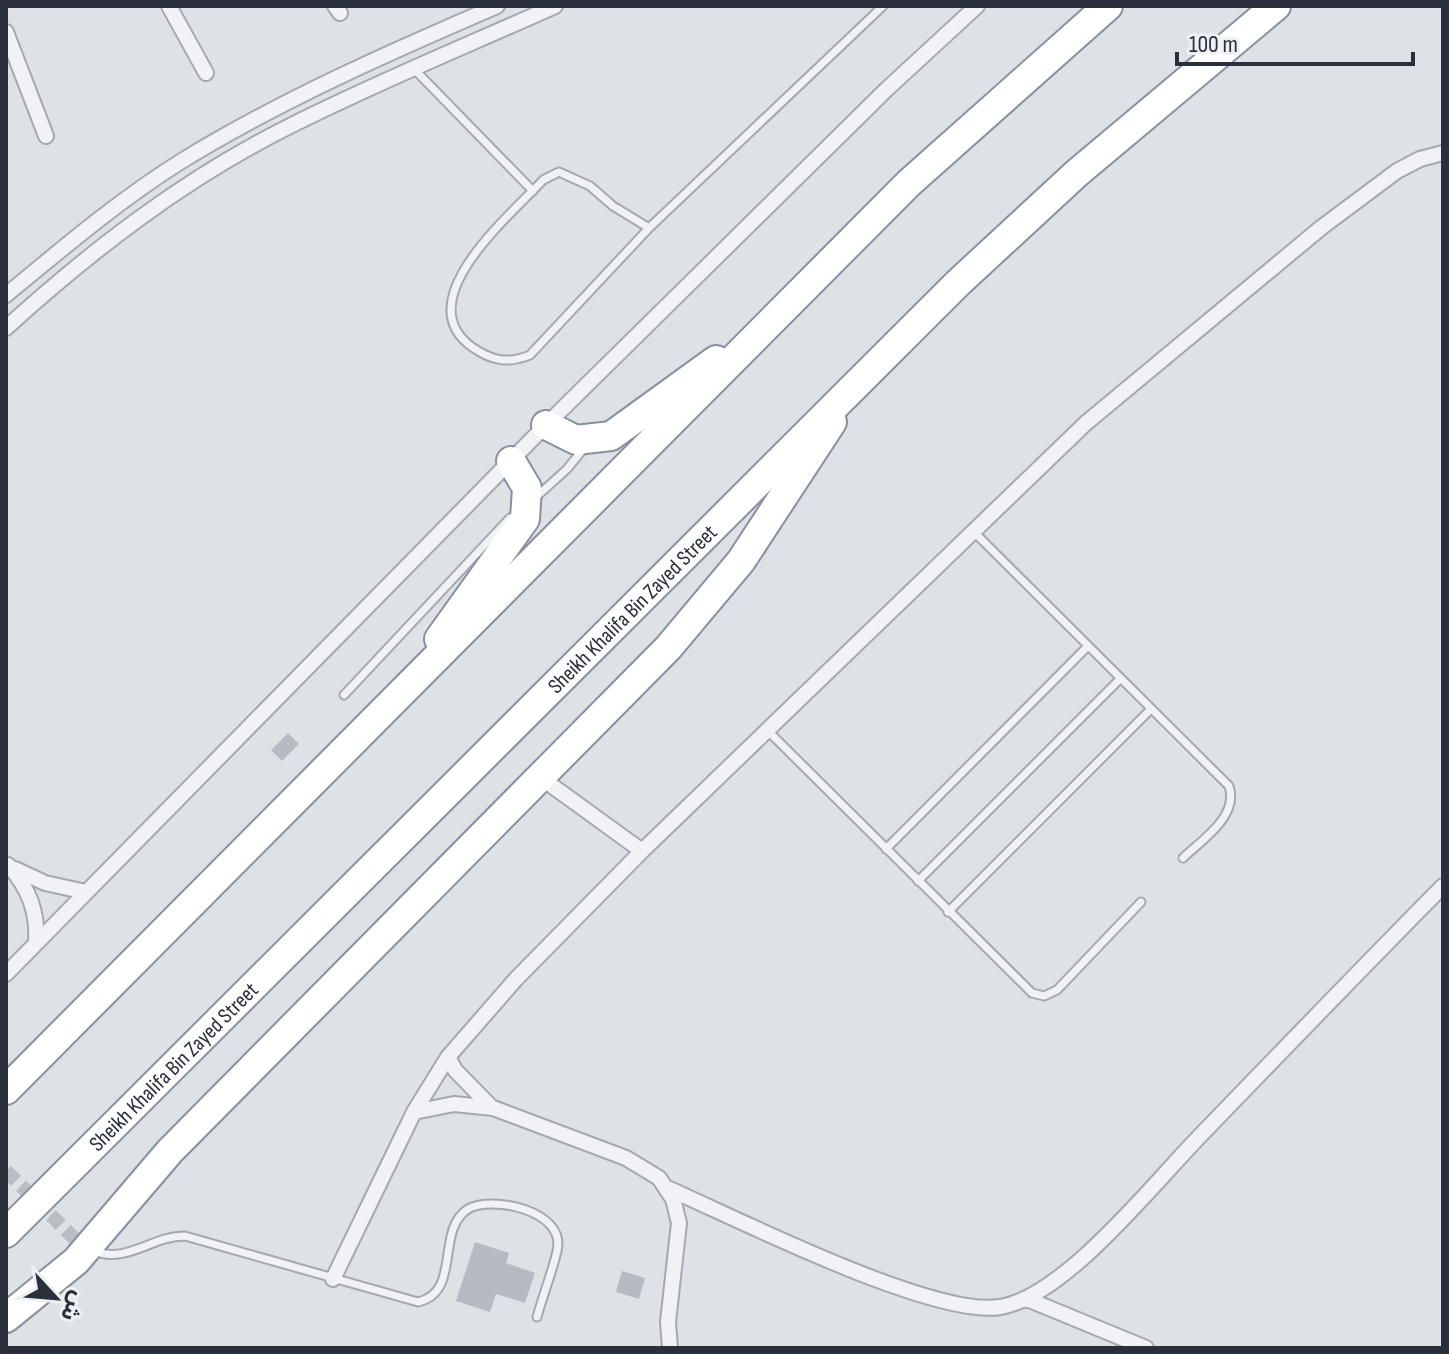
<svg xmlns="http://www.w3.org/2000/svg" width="1449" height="1354" font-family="'Sofia Sans Condensed','Noto Sans Arabic',sans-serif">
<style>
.building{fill:#b6bbc3}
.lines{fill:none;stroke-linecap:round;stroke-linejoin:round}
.street-tunnel{stroke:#babec4;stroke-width:14;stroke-dasharray:14 7;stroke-linecap:butt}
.lane-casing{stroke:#a4a9b0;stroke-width:11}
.street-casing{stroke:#a4a9b0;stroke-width:18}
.highway-casing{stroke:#87909c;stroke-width:32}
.lane{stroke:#f1f2f5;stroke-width:7}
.street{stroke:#f1f2f5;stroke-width:14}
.highway{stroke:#fff;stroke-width:28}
.labels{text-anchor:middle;stroke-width:6;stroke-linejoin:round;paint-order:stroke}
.street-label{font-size:22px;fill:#29303c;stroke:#eef0f4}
</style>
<rect width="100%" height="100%" fill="#dee2e6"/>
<path class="building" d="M288 733 299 744 282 761 271 750Z
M475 1242 509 1253 506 1263 535 1273 525 1303 496 1294 490 1312 456 1301Z
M622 1271 645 1278 639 1299 616 1292Z"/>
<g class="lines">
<path class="street-tunnel" d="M6 1171 80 1244"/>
<defs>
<path id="lane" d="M415 70 533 191
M649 228 613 206 590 186 559 172 543 180C511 215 407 300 472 347 492 361 508 364 530 355L649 228 883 6
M535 498 567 469 585 447
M974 532 1229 786C1239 816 1203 839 1183 858
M344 695 510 518
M769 732 1032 993 1044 996 1057 990 1141 902
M886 849 1087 647
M918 881 1119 680
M948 912 1150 710
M93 1251C128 1264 151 1236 185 1236L418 1302C462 1292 435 1230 468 1209 490 1195 567 1210 557 1251 552 1273 543 1295 537 1317"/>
<path id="street" d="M169 6 206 73
M335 6 340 13
M6 32 46 136
M6 295C62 249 118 201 180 162 281 100 388 53 497 6
M6 328C92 250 184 179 288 127 375 83 466 46 555 6
M540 777 642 851
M8 865C29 888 38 912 36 943
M15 869 45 883 86 892
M6 974 546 425 888 88 977 6
M448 1057 455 1070 492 1108
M414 1112 454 1104 493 1108 626 1158 659 1178 673 1199 679 1223 668 1322 670 1348
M667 1188C736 1218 933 1318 1000 1307 1064 1297 1153 1184 1199 1137 1280 1053 1361 969 1443 886
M333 1279 414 1112 448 1057 516 979 642 851 1086 423 1322 227 1397 171 1420 159 1443 153
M1027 1299 1146 1348"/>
<g id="highway">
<path d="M546 425 576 440 611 436 716 360"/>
<path d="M439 639 525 519 527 488 511 461"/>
<path d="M6 1090 909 183 1108 6"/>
<path id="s1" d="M6 1233 958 283 1077 173 1276 6"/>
<path d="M6 1318 76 1261 170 1151 668 648 741 561 832 422"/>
</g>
</defs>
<use href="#lane" class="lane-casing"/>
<use href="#street" class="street-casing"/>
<use href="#highway" class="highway-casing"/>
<use href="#lane" class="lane"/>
<use href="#street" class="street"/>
<use href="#highway" class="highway"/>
</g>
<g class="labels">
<g class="street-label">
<text dy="8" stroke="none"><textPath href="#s1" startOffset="884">Sheikh Khalifa Bin Zayed Street</textPath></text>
<text dy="8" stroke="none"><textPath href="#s1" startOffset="236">Sheikh Khalifa Bin Zayed Street</textPath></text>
</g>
</g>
<rect width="1449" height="1354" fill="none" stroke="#29303c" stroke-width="16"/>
<g transform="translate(56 1298) rotate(116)" stroke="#eef0f4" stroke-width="6" paint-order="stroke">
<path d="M0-6L14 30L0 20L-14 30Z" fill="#29303c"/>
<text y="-12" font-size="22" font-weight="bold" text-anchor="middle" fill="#29303c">ش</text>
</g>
<path d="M1177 52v12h236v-12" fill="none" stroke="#29303c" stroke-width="4"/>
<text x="1189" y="52" font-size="24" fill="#29303c" stroke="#eef0f4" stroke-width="6" paint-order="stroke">100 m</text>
</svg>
